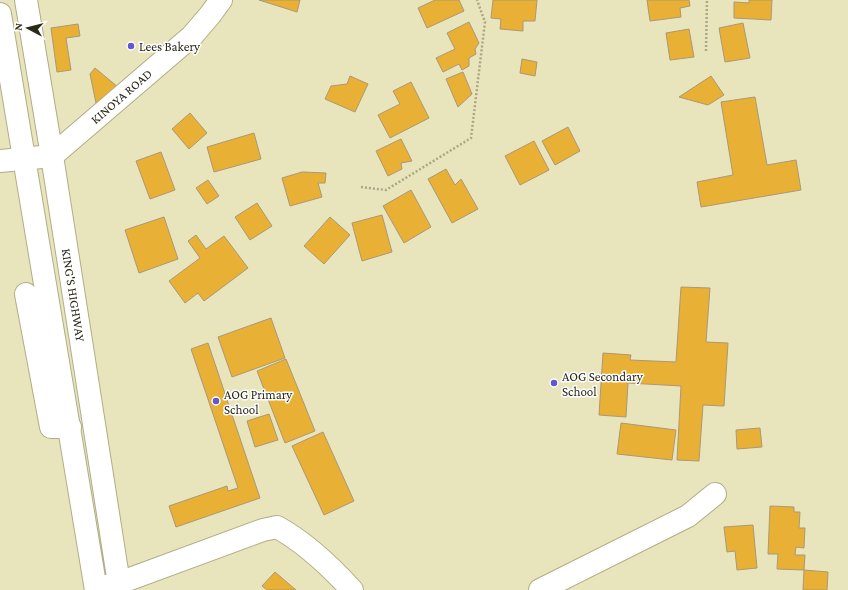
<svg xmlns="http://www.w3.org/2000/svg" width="848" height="590" font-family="'Crimson Pro',serif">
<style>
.building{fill:#e8b034;stroke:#ab9876}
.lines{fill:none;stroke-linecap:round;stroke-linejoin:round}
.minor-casing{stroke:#b1ad87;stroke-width:24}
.major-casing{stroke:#b1ad87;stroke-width:24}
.highway-casing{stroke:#b1ad87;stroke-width:24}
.path{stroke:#aaa787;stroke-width:2.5;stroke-dasharray:2 2;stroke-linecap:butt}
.minor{stroke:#fff;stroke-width:22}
.major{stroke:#fff;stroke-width:22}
.highway{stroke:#fff;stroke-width:22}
.poi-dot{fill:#6157cf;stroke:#fff;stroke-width:1.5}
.labels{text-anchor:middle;stroke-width:3;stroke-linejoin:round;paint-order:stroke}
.poi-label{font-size:13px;fill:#2b291a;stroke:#fff;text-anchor:start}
.street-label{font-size:13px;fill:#2b291a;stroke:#fff}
</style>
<rect width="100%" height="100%" fill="#e8e4bc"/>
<path class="building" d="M259 0H300L297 12Z
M435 0H459L464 11 427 28 418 8Z
M493 0H537L535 21H523V31L500 29 501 19 491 18Z
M647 0H689L690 6 680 8 681 17 650 21Z
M749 0H772L771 20 734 18V2L749 3Z
M469 22 479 43 475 49 476 54 469 58V66L462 70 459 64 443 72 436 58 455 49 447 33Z
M743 23 750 58 725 62 719 28Z
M78 24 80 36 66 38 71 70 57 72 51 28Z
M689 29 694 57 670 60 666 33Z
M522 59 537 62 535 76 520 73Z
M95 68 118 87 96 103 90 74Z
M463 72 472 94 458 107 446 79Z
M350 76 368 84 355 112 325 99 331 86 347 84Z
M711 76 724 95 708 105 679 97Z
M411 82 429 118 390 138 378 115 400 104 393 91Z
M755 97 767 165 796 160 801 190 701 207 697 182 733 175 721 102Z
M190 113 207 133 189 149 172 129Z
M568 127 580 151 555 165 542 141Z
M254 133 261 159 214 172 207 147Z
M401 139 412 161 401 163 402 169 388 176 376 151Z
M534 141 549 170 520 185 505 156Z
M161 152 175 190 150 199 136 161Z
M446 169 455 185 461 179 478 209 452 223 428 179Z
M302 172 326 173 325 183H318L322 197 290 206 282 178Z
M208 180 219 196 207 204 196 188Z
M411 190 431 227 404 243 383 206Z
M257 203 272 226 250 240 235 217Z
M382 215 392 252 362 261 352 223Z
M164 217 178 259 139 273 125 230Z
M330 217 350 235 324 264 304 246Z
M196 235 206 249 224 236 248 268 204 301 198 293 185 303 169 281 200 258 188 241Z
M681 287 710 288 706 342 728 343 724 406 703 405 699 461 677 460 681 386 628 383 626 417 599 415 603 353 631 355 630 360 676 362Z
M271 318 285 358 232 377 218 337Z
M208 343 260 498 176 527 169 506 227 486 228 491 238 488 191 349Z
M286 359 315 431 285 443 257 371Z
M269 414 278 440 255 447 247 421Z
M621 423 676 430 672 460 617 454Z
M760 428 762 447 737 449 736 430Z
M323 432 354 501 324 515 292 446Z
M770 506 794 507V512H800L799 528H805L804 548 796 547 795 555H805L804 570 777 569 778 554H768Z
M753 525 757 568 737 570 735 551 727 552 724 527Z
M804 570 828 572 827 590H803Z
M275 572 296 590H267L262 586Z"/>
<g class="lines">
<defs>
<path id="minor" d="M26 294 51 427H70
M96 589 119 583 263 530 277 527C306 543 330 566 352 590
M540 590 688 516 715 494"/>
<path id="major" d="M0 161 52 156 192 36 210 15 221 0"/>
<path id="highway" d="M26 0 52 156 120 590
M0 14 96 590"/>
</defs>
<use href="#minor" class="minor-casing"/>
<use href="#major" class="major-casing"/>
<use href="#highway" class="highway-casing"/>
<path class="path" d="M706 51 707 0
M361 187 386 190 471 138 485 22 477 0"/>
<use href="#minor" class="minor"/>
<use href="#major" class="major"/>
<use href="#highway" class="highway"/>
</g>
<g class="poi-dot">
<circle cx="131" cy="46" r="4"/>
<circle cx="554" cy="383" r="4"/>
<circle cx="216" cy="401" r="4"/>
</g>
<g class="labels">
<g class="poi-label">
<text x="139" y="51">Lees Bakery</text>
<text x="562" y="381">AOG Secondary<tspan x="562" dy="15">School</tspan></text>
<text x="224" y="399">AOG Primary<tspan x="224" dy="15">School</tspan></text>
</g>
<g class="street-label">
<text transform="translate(121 96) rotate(-41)" y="5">KINOYA ROAD</text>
<text transform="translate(74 295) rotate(81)" y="5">KING'S HIGHWAY</text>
</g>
</g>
<g transform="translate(28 28) rotate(277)" stroke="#ffffff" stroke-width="3" paint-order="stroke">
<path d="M0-3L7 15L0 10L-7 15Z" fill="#2b291a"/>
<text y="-6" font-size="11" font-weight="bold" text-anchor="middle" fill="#2b291a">N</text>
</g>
</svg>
